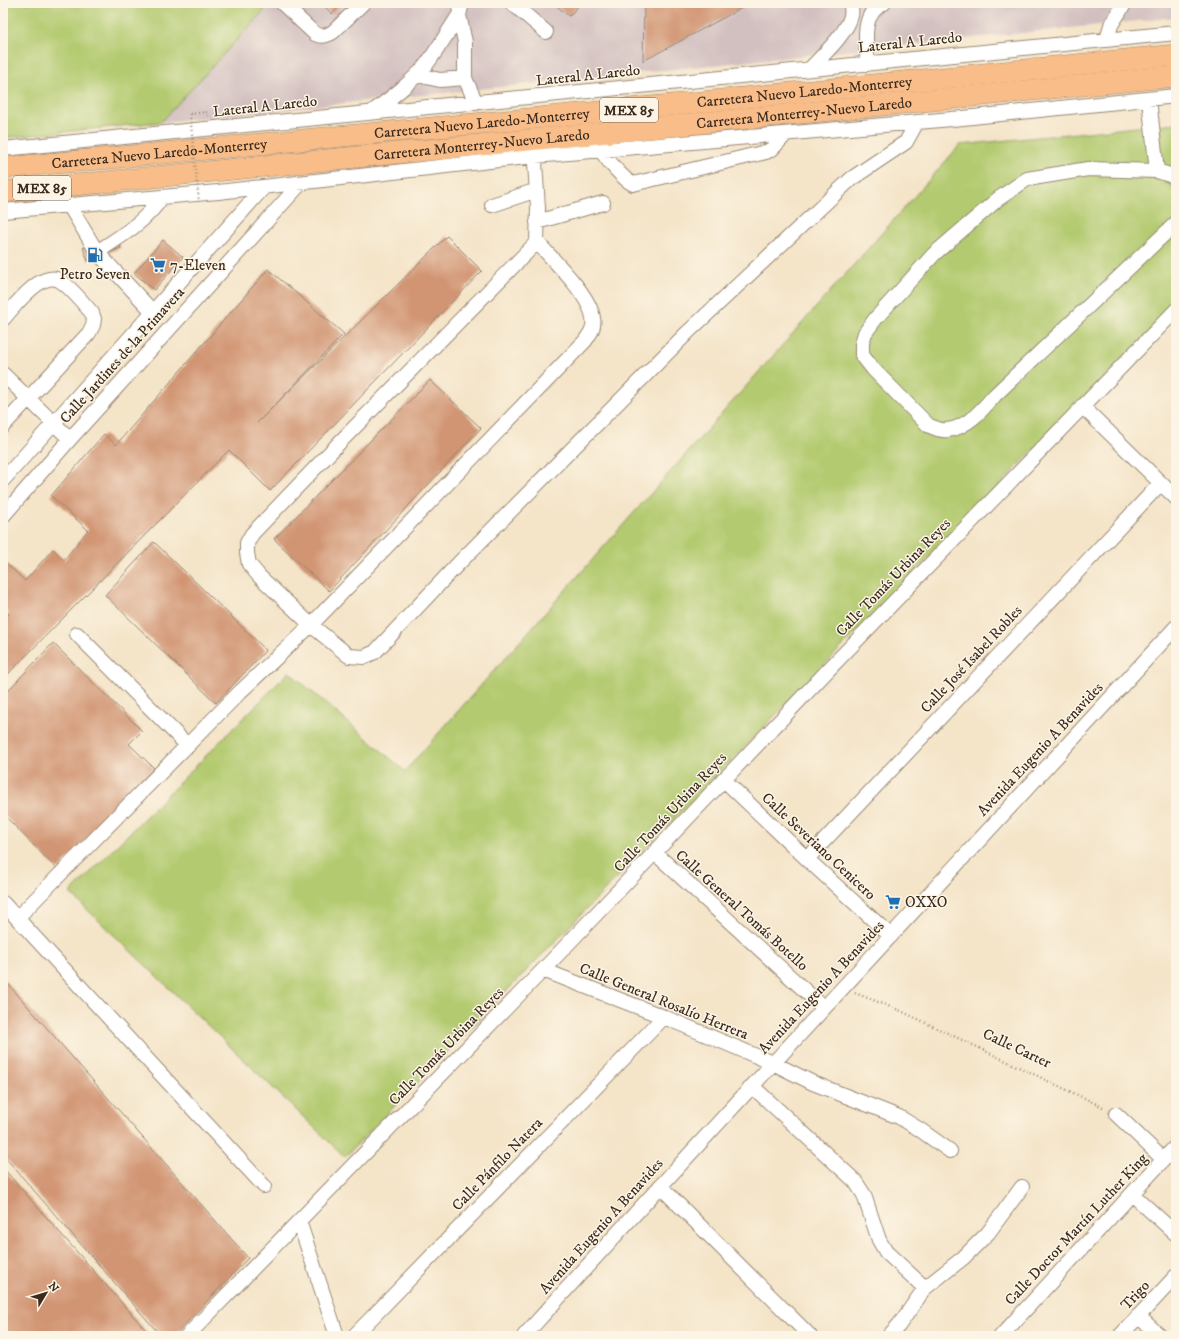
<svg xmlns="http://www.w3.org/2000/svg" width="1179" height="1339" font-family="'IM FELL DW Pica',serif">
<style>
.industrial{fill:#d2bfc0}
.green{fill:#b3ca6f;stroke:#777a46}
.building{fill:#d19573}
.lines{fill:none;stroke-linecap:round;stroke-linejoin:round}
.minor-casing{stroke:#988773;stroke-width:16}
.highway-casing{stroke:#988773;stroke-width:22}
.path{stroke:#988773;stroke-width:2.5;stroke-dasharray:1 3;stroke-linecap:butt}
.minor{stroke:#fff;stroke-width:14}
.highway{stroke:#f8bd89;stroke-width:21}
.path-bridge{stroke:#988773;stroke-width:2.5;stroke-dasharray:1 3;stroke-linecap:butt}
.labels{text-anchor:middle;stroke-width:3;stroke-linejoin:round;paint-order:stroke}
.shield{fill:#fcf5e5;stroke:#75675a;stroke-width:1}
.shield-label{font-size:14px;font-weight:bold;fill:#3b2a1e}
.street-label{font-size:15px;fill:#3b2a1e;stroke:#fcf5e5}
.poi-label{font-size:15px;fill:#3b2a1e;stroke:#fcf5e5;text-anchor:start}
</style>
<rect width="100%" height="100%" fill="#fcf5e5"/>
<filter id="ink" filterUnits="userSpaceOnUse"><feTurbulence type="fractalNoise" baseFrequency=".025" numOctaves="2"/><feDisplacementMap in="SourceGraphic" scale="8" xChannelSelector="R" yChannelSelector="G"/><feConvolveMatrix kernelMatrix="1 2 1 2 8 2 1 2 1" color-interpolation-filters="sRGB"/></filter>
<filter id="wash" filterUnits="userSpaceOnUse"><feTurbulence type="fractalNoise" baseFrequency=".012" numOctaves="4" result="noise"/><feDisplacementMap in="SourceGraphic" scale="16" xChannelSelector="R" yChannelSelector="G"/><feGaussianBlur stdDeviation="0.9" result="paint"/><feColorMatrix in="noise" values="0 0 0 0 0 0 0 0 0 0 0 0 0 0 0 0 0 1.4 0 .05"/><feComposite in="paint" operator="in"/></filter>
<g filter="url(#wash)">
<rect width="100%" height="100%" fill="#f4e4c8"/>
<path class="industrial" d="M271 3H1176V17L161 122Z"/>
<path class="green" d="M3 3H271L161 122 3 138Z
M1176 123V304L345 1157 70 893 289 672 405 771 960 145Z"/>
<g id="blocks">
<path class="building" d="M321 3H343L332 14Z
M553 3H581L569 16Z
M644 3H751L643 61Z
M116 235 121 248 88 261 83 248Z
M447 236 482 271 270 491 229 450 3 679V620L9 614 3 608V560L25 581 53 549 64 560 88 530 51 496 104 434 116 445 268 269 344 334 257 423Z
M163 240 183 257 154 290 134 273Z
M430 380 481 428 329 591 274 539Z
M154 542 266 650 216 703 105 595Z
M53 643 142 731 129 744 154 768 58 870 3 814V696Z
M3 978 248 1258 174 1336H161L3 1155Z
M3 1168 151 1336H3Z"/>
</g>
</g>
<g filter="url(#ink)">
<use href="#blocks" fill-opacity="0" stroke="#988773" stroke-width="1"/>
<g class="lines">
<defs>
<path id="minor" d="M282 3 315 34C322 37 326 36 333 32L363 3
M512 3 546 32
M459 15 462 3
M1107 40 1111 25 1125 3
M868 64C866 44 860 13 884 3
M810 69C822 56 847 33 851 16 852 12 851 7 851 3
M417 75 440 80 465 78
M1149 99 1157 171
M372 112C391 98 411 83 426 65 438 49 448 32 459 15L465 42V78L476 103
M600 144C601 146 601 150 602 151 606 159 625 181 633 184L766 152 772 149 786 134
M534 148 538 208 537 242C553 260 590 295 593 318 595 327 590 334 585 341L311 625 259 576 249 564 247 553V543L252 534 342 440 537 242
M3 149 1176 33
M1176 181 1173 176 1157 171 1088 169 1027 179 998 199 934 254 876 318 865 333 862 343V355L873 369 928 425C934 428 941 431 947 430 967 428 983 409 995 395L1176 223
M69 205 97 252C122 236 146 221 162 197
M492 205 537 190
M3 211 218 192 535 156 963 118 1176 96
M537 222 603 203
M97 252 153 312
M3 319C14 307 40 271 59 280 70 286 83 303 92 313L94 319 93 325 89 333 3 426
M3 374 70 439
M1082 406 1176 498
M3 480 264 187
M3 516 70 439 301 183
M77 634 188 746
M723 779 807 859 891 936
M655 853 824 1008
M807 859 1161 483
M3 903 264 1186
M17 918 241 691 311 625 349 656 364 657 375 652 458 564 687 333 851 179 906 142 917 122
M543 970 664 1017 773 1063 813 1083 899 1117 919 1129 950 1151
M752 1086 855 1181 864 1195 879 1240 886 1252 925 1288 899 1325 889 1336
M1116 1114 1163 1159
M660 1186 810 1336
M1132 1194 1176 1234
M299 1221 337 1336
M925 1288 963 1258 988 1233 1022 1187
M1138 1316 1160 1336
M187 1336 543 970 832 666 1176 310
M354 1336 664 1017
M524 1336C739 1098 959 863 1176 627
M1001 1336 1176 1146
M1120 1336 1176 1276"/>
<g id="highway">
<path id="s1" d="M3 168 569 115 1176 55"/>
<path id="s2" d="M3 192 1176 76"/>
</g>
</defs>
<use href="#minor" class="minor-casing"/>
<use href="#highway" class="highway-casing"/>
<path class="path" d="M190 114 207 112 208 116
M855 993 901 1011 1105 1108"/>
<use href="#minor" class="minor"/>
<use href="#highway" class="highway"/>
<path class="path-bridge" d="M190 114 199 202"/>
</g>
</g>
<defs>
<symbol id="fuel-bare" viewBox="-9 -9 18 18"><path d="M-5.5-6h7V0h2V4h1.3V-2.5L3-4.5l.8-.8L6-3V5H2.5V1h-1V6h-7ZM-4.2-4.7v3.2H.2V-4.7Z" fill="#1f6fb2" stroke="#fcf5e5" stroke-width="2.5" paint-order="stroke"/></symbol>
<symbol id="supermarket-bare" viewBox="-9 -9 18 18"><path d="M-6-5.5h2.5l.6 2H6L4.5 2H-2.5L-4.4-4H-6ZM-1.5 3.2a1.3 1.3 0 1 0 .1 0ZM3 3.2a1.3 1.3 0 1 0 .1 0Z" fill="#1f6fb2" stroke="#fcf5e5" stroke-width="2.5" paint-order="stroke"/></symbol>
</defs>
<g fill-rule="evenodd">
<use href="#fuel-bare" x="84" y="244" width="22" height="22"/>
<use href="#supermarket-bare" x="147" y="254" width="22" height="22"/>
<use href="#supermarket-bare" x="882" y="891" width="22" height="22"/>
</g>
<g class="labels">
<g class="shield">
<rect x="600" y="98" width="58" height="24" rx="3"/>
<rect x="13" y="176" width="58" height="24" rx="3"/>
</g>
<g class="shield-label">
<text x="629" y="115">MEX 85</text>
<text x="42" y="193">MEX 85</text>
</g>
<g class="street-label">
<text transform="translate(910 42) rotate(-6)" y="5">Lateral A Laredo</text>
<text transform="translate(588 75) rotate(-6)" y="5">Lateral A Laredo</text>
<text dy="5" stroke="none"><textPath href="#s1" startOffset="805">Carretera Nuevo Laredo-Monterrey</textPath></text>
<text transform="translate(265 106) rotate(-6)" y="5">Lateral A Laredo</text>
<text dy="5" stroke="none"><textPath href="#s2" startOffset="805">Carretera Monterrey-Nuevo Laredo</textPath></text>
<text dy="5" stroke="none"><textPath href="#s1" startOffset="481">Carretera Nuevo Laredo-Monterrey</textPath></text>
<text dy="5" stroke="none"><textPath href="#s2" startOffset="481">Carretera Monterrey-Nuevo Laredo</textPath></text>
<text dy="5" stroke="none"><textPath href="#s1" startOffset="157">Carretera Nuevo Laredo-Monterrey</textPath></text>
<text transform="translate(122 355) rotate(-48)" y="5">Calle Jardines de la Primavera</text>
<text transform="translate(893 577) rotate(-46)" y="5">Calle Tomás Urbina Reyes</text>
<text transform="translate(971 659) rotate(-47)" y="5">Calle José Isabel Robles</text>
<text transform="translate(1040 749) rotate(-47)" y="5">Avenida Eugenio A Benavides</text>
<text transform="translate(670 812) rotate(-47)" y="5">Calle Tomás Urbina Reyes</text>
<text transform="translate(819 846) rotate(43)" y="5">Calle Severiano Cenicero</text>
<text transform="translate(742 910) rotate(42)" y="5">Calle General Tomás Botello</text>
<text transform="translate(821 987) rotate(-47)" y="5">Avenida Eugenio A Benavides</text>
<text transform="translate(664 1001) rotate(22)" y="5">Calle General Rosalío Herrera</text>
<text transform="translate(446 1046) rotate(-46)" y="5">Calle Tomás Urbina Reyes</text>
<text transform="translate(1017 1048) rotate(25)" y="5">Calle Carter</text>
<text transform="translate(497 1164) rotate(-46)" y="5">Calle Pánfilo Natera</text>
<text transform="translate(601 1226) rotate(-48)" y="5">Avenida Eugenio A Benavides</text>
<text transform="translate(1076 1229) rotate(-47)" y="5">Calle Doctor Martín Luther King</text>
<text transform="translate(1135 1295) rotate(-47)" y="5">Trigo</text>
</g>
<g class="poi-label">
<text x="170" y="270">7-Eleven</text>
<text x="95" y="279" text-anchor="middle">Petro Seven</text>
<text x="905" y="907">OXXO</text>
</g>
</g>
<rect width="1179" height="1339" fill="none" stroke="#fcf5e5" stroke-width="16"/>
<g transform="translate(46 1293) rotate(52)" stroke="#fcf5e5" stroke-width="3" paint-order="stroke">
<path d="M0-3L7 15L0 10L-7 15Z" fill="#3b2a1e"/>
<text y="-6" font-size="11" font-weight="bold" text-anchor="middle" fill="#3b2a1e">N</text>
</g>
</svg>
